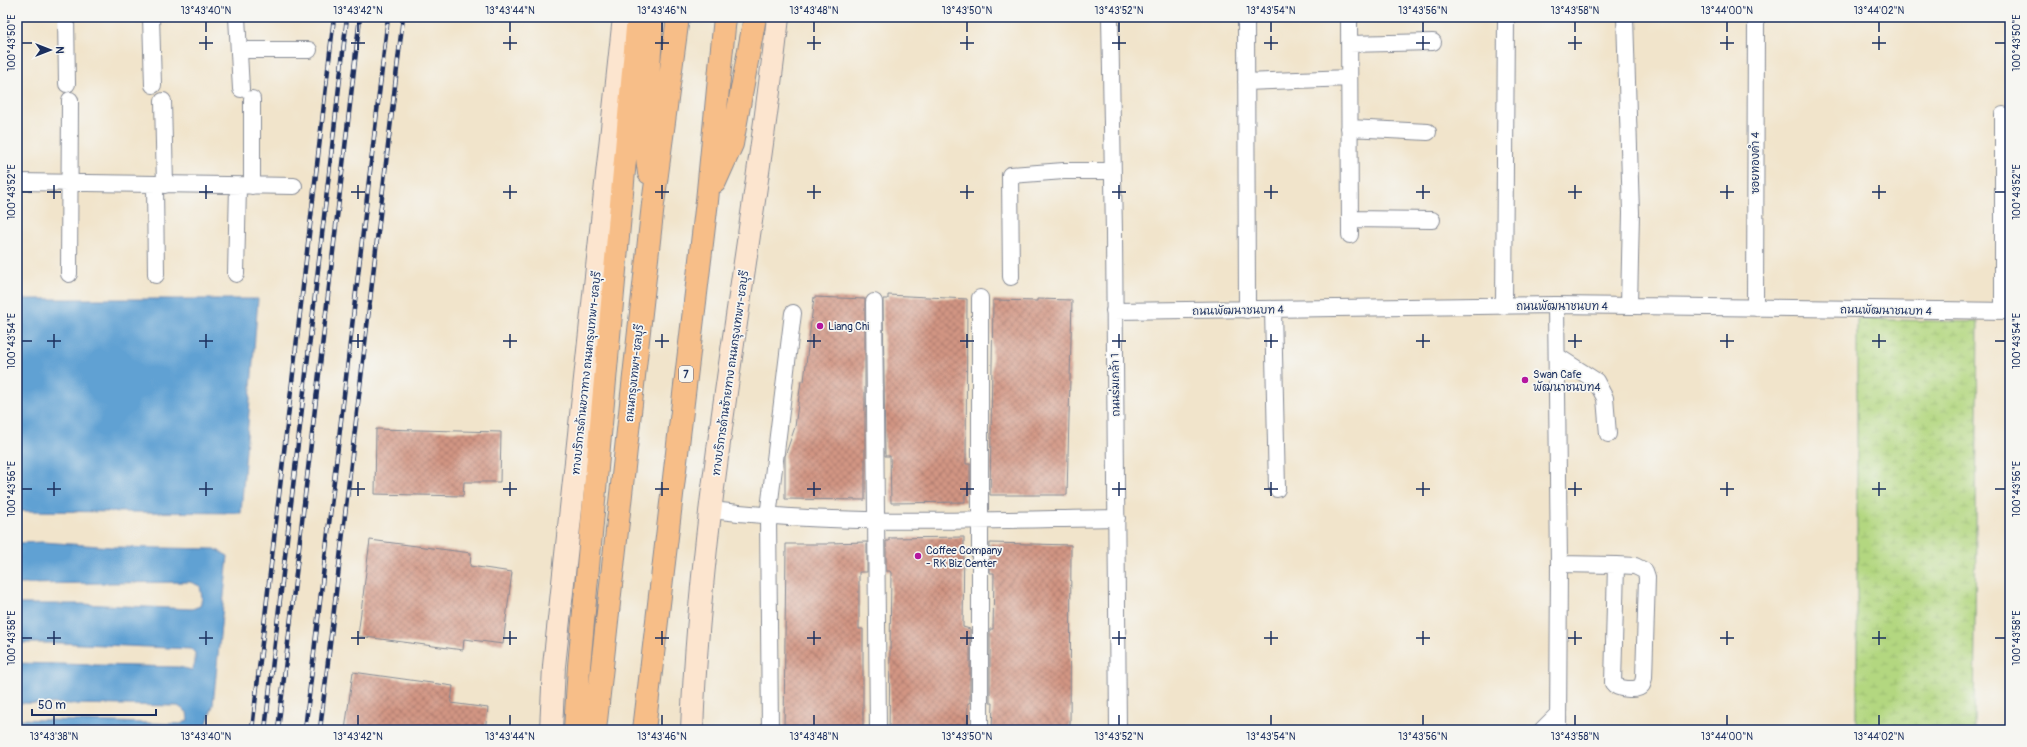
<svg xmlns="http://www.w3.org/2000/svg" width="2027" height="747" font-family="Pangolin,'Playpen Sans Thai',sans-serif">
<style>
.wetland{fill:url(#wetland-marsh);stroke:#67836f}
.water{fill:#61a1d3;stroke:#3e6898}
.building{fill:url(#building-cross-hatch)}
.lines{fill:none;stroke-linecap:round;stroke-linejoin:round}
.minor-casing{stroke:#868a94;stroke-width:18}
.secondary-casing{stroke:#868a94;stroke-width:24}
.motorway-casing{stroke:#868a94;stroke-width:24}
.minor{stroke:#fff;stroke-width:16}
.secondary{stroke:#fce5cf;stroke-width:22}
.motorway{stroke:#f7be88;stroke-width:22}
.rail-casing{stroke:#1b2f5e;stroke-width:4.5}
.rail{stroke:#f6f6f2;stroke-width:3;stroke-dasharray:9;stroke-linecap:butt}
.ticks{fill:none;stroke:#1b2f5e;stroke-width:1.5}
.poi-dot{fill:#b5179e;stroke:#f6f6f2;stroke-width:1.5}
.labels{text-anchor:middle;stroke-width:3.5;stroke-linejoin:round;paint-order:stroke}
.shield{fill:#f6f6f2;stroke:#5d6b8a;stroke-width:1}
.shield-label{font-size:10px;font-weight:bold;fill:#1b2f5e}
.street-label{font-size:11px;fill:#1b2f5e;stroke:#f6f6f2}
.poi-label{font-size:11px;fill:#1b2f5e;stroke:#f6f6f2;text-anchor:start}
.neatline{fill:none;stroke:#1b2f5e;stroke-width:1.5}
.ticks-label{font-size:10px;text-anchor:middle;fill:#1b2f5e}
</style>
<defs>
<pattern id="wetland-marsh" width="20" height="14" patternUnits="userSpaceOnUse"><rect width="20" height="14" fill="#b3d780"/><path d="M1 5h8M5 5V1M11 12h8M15 12V8" fill="none" stroke="#99b971"/></pattern>
<pattern id="building-cross-hatch" width="8" height="8" patternUnits="userSpaceOnUse"><rect width="8" height="8" fill="#d29583"/><path d="M0 0l8 8M0 8l8-8" fill="none" stroke="#aa7a6e"/></pattern>
</defs>
<rect width="100%" height="100%" fill="#f6f6f2"/>
<filter id="ink" filterUnits="userSpaceOnUse"><feTurbulence type="fractalNoise" baseFrequency=".025" numOctaves="2"/><feDisplacementMap in="SourceGraphic" scale="8" xChannelSelector="R" yChannelSelector="G"/><feConvolveMatrix kernelMatrix="1 2 1 2 8 2 1 2 1" color-interpolation-filters="sRGB"/></filter>
<filter id="wash" filterUnits="userSpaceOnUse"><feTurbulence type="fractalNoise" baseFrequency=".012" numOctaves="4" result="noise"/><feDisplacementMap in="SourceGraphic" scale="16" xChannelSelector="R" yChannelSelector="G"/><feGaussianBlur stdDeviation="0.9" result="paint"/><feColorMatrix in="noise" values="0 0 0 0 0 0 0 0 0 0 0 0 0 0 0 0 0 1.4 0 .05"/><feComposite in="paint" operator="in"/></filter>
<g filter="url(#wash)">
<rect width="100%" height="100%" fill="#f1e4cb"/>
<path class="wetland" d="M1857 319 1978 322 1974 730H1857Z"/>
<path class="water" d="M17 299H258L241 513 17 511Z
M43 542 113 547 215 549 228 556 213 705 205 730H17V719L181 724 188 720 187 712 178 706 17 703V663L179 667 192 670 195 663V653L191 649 60 643H17V604H81L192 609 200 606 202 598 200 586 190 582 17 584V543Z"/>
<g id="blocks">
<path class="building" d="M888 295 967 299 966 464H970V494H965V502L891 503 890 456H885L883 299H888Z
M814 297 865 299V500L785 499V456L795 427 801 381H804Z
M1037 299 1072 300 1067 495H990L993 300 1037 301Z
M376 429 501 432 500 482H464L463 496 375 494Z
M964 537 963 627 970 629V703H968L967 730H889L891 573 890 571H886V541H889V538Z
M370 540 471 553 470 566 512 572 503 644 464 639 463 650 358 636Z
M867 542V572H859V629H863V730H784L786 544H828V543Z
M990 543 1071 545 1070 730H992L993 703H990V629H993L994 573H990Z
M353 672 453 686 451 703 488 708 485 730H345Z"/>
</g>
</g>
<g filter="url(#ink)">
<use href="#blocks" fill-opacity="0" stroke="#868a94" stroke-width="1"/>
<g class="lines">
<defs>
<path id="minor" d="M66 17 67 84
M151 17 153 85
M237 17 241 89
M1110 17 1114 233 1118 730
M1246 17 1247 310
M1349 17 1350 235
M1625 17 1631 213 1629 306
M1349 44 1433 42
M239 50H309
M1246 82 1349 78
M252 99V186
M163 101 165 185
M1349 128 1428 132
M17 182 294 186
M155 185 156 275
M1350 219 1432 220
M69 274 70 100
M236 274 238 186
M1011 277 1010 175 1064 171H1112
M980 298V730
M874 302 878 730
M1556 305 1559 564 1558 730
M1504 306 1506 17
M1755 308 1756 17
M1273 309 1277 489
M1114 311 1556 305 2010 311
M2003 311V115
M1557 356 1596 381 1605 398 1608 434
M711 510C845 526 982 520 1117 518
M1559 564 1616 565
M1616 565 1635 566 1645 571 1647 577 1644 678C1643 681 1643 683 1642 685 1637 692 1617 689 1613 683Z
M770 730 768 517 793 313
M1542 730 1558 714"/>
<path id="secondary" d="M551 730 554 666 624 17
M692 730C701 491 752 255 778 17"/>
<path id="motorway" d="M649 173 644 134 652 24
M715 182 732 144 755 17
M575 730 579 666 638 17
M595 730 653 204 678 17
M644 730 707 201 725 17"/>
</defs>
<use href="#minor" class="minor-casing"/>
<use href="#secondary" class="secondary-casing"/>
<use href="#motorway" class="motorway-casing"/>
<use href="#minor" class="minor"/>
<use href="#secondary" class="secondary"/>
<use href="#motorway" class="motorway"/>
<defs>
<path id="rail" d="M252 730 334 17
M265 730 347 17
M278 730 360 17
M305 730 388 17
M320 730 403 17"/>
</defs>
<use href="#rail" class="rail-casing"/>
<use href="#rail" class="rail"/>
</g>
</g>
<path class="ticks" d="M206 22V32M358 22V32M510 22V32M662 22V32M814 22V32M967 22V32M1119 22V32M1271 22V32M1423 22V32M1575 22V32M1727 22V32M1879 22V32M206 36V50M358 36V50M510 36V50M662 36V50M814 36V50M967 36V50M1119 36V50M1271 36V50M1423 36V50M1575 36V50M1727 36V50M1879 36V50M22 43H32M199 43H213M351 43H365M503 43H517M655 43H669M807 43H821M960 43H974M1112 43H1126M1264 43H1278M1416 43H1430M1568 43H1582M1720 43H1734M1872 43H1886M1995 43H2005M54 185V199M206 185V199M358 185V199M510 185V199M662 185V199M814 185V199M967 185V199M1119 185V199M1271 185V199M1423 185V199M1575 185V199M1727 185V199M1879 185V199M22 192H32M47 192H61M199 192H213M351 192H365M503 192H517M655 192H669M807 192H821M960 192H974M1112 192H1126M1264 192H1278M1416 192H1430M1568 192H1582M1720 192H1734M1872 192H1886M1995 192H2005M54 334V348M206 334V348M358 334V348M510 334V348M662 334V348M814 334V348M967 334V348M1119 334V348M1271 334V348M1423 334V348M1575 334V348M1727 334V348M1879 334V348M22 341H32M47 341H61M199 341H213M351 341H365M503 341H517M655 341H669M807 341H821M960 341H974M1112 341H1126M1264 341H1278M1416 341H1430M1568 341H1582M1720 341H1734M1872 341H1886M1995 341H2005M54 482V496M206 482V496M358 482V496M510 482V496M662 482V496M814 482V496M967 482V496M1119 482V496M1271 482V496M1423 482V496M1575 482V496M1727 482V496M1879 482V496M22 489H32M47 489H61M199 489H213M351 489H365M503 489H517M655 489H669M807 489H821M960 489H974M1112 489H1126M1264 489H1278M1416 489H1430M1568 489H1582M1720 489H1734M1872 489H1886M1995 489H2005M54 631V645M206 631V645M358 631V645M510 631V645M662 631V645M814 631V645M967 631V645M1119 631V645M1271 631V645M1423 631V645M1575 631V645M1727 631V645M1879 631V645M22 638H32M47 638H61M199 638H213M351 638H365M503 638H517M655 638H669M807 638H821M960 638H974M1112 638H1126M1264 638H1278M1416 638H1430M1568 638H1582M1720 638H1734M1872 638H1886M1995 638H2005M54 715V725M206 715V725M358 715V725M510 715V725M662 715V725M814 715V725M967 715V725M1119 715V725M1271 715V725M1423 715V725M1575 715V725M1727 715V725M1879 715V725"/>
<g class="poi-dot">
<circle cx="820" cy="326" r="4"/>
<circle cx="1525" cy="380" r="4"/>
<circle cx="918" cy="556" r="4"/>
</g>
<g class="labels">
<rect class="shield" x="679" y="366" width="14" height="16" rx="3"/>
<g class="shield-label">
<text x="686" y="378">7</text>
</g>
<g class="street-label">
<text transform="translate(1755 163) rotate(-90)" y="4">ซอยทองคำ 4</text>
<text x="1562" y="310">ถนนพัฒนาชนบท 4</text>
<text transform="translate(1238 310) rotate(-1)" y="4">ถนนพัฒนาชนบท 4</text>
<text transform="translate(1886 310) rotate(1)" y="4">ถนนพัฒนาชนบท 4</text>
<text transform="translate(586 373) rotate(-84)" y="4">ทางบริการด้านขวาทาง ถนนกรุงเทพฯ-ชลบุรี</text>
<text transform="translate(634 373) rotate(-84)" y="4">ถนนกรุงเทพฯ-ชลบุรี</text>
<text transform="translate(730 373) rotate(-82)" y="4">ทางบริการด้านซ้ายทาง ถนนกรุงเทพฯ-ชลบุรี</text>
<text transform="translate(1115 385) rotate(-91)" y="4">ถนนร่มเกล้า 1</text>
</g>
<g class="poi-label">
<text x="828" y="330">Liang Chi</text>
<text x="1533" y="378">Swan Cafe<tspan x="1533" dy="13">พัฒนาชนบท4</tspan></text>
<text x="926" y="554">Coffee Company<tspan x="926" dy="13">- RK Biz Center</tspan></text>
</g>
</g>
<rect width="2027" height="747" fill="none" stroke="#f6f6f2" stroke-width="44"/>
<g transform="translate(50 50) rotate(90)" stroke="#f6f6f2" stroke-width="3" paint-order="stroke">
<path d="M0-3L7 15L0 10L-7 15Z" fill="#1b2f5e"/>
<text y="-6" font-size="11" font-weight="bold" text-anchor="middle" fill="#1b2f5e">N</text>
</g>
<path d="M32 709v6h124v-6" fill="none" stroke="#1b2f5e" stroke-width="2"/>
<text x="38" y="709" font-size="12" fill="#1b2f5e" stroke="#f6f6f2" stroke-width="3" paint-order="stroke">50 m</text>
<rect x="22" y="22" width="1983" height="703" class="neatline"/>
<g class="ticks-label">
<text x="206" y="14">13°43'40"N</text>
<text x="358" y="14">13°43'42"N</text>
<text x="510" y="14">13°43'44"N</text>
<text x="662" y="14">13°43'46"N</text>
<text x="814" y="14">13°43'48"N</text>
<text x="967" y="14">13°43'50"N</text>
<text x="1119" y="14">13°43'52"N</text>
<text x="1271" y="14">13°43'54"N</text>
<text x="1423" y="14">13°43'56"N</text>
<text x="1575" y="14">13°43'58"N</text>
<text x="1727" y="14">13°44'00"N</text>
<text x="1879" y="14">13°44'02"N</text>
<text transform="translate(2016 43) rotate(-90)" y="4">100°43'50"E</text>
<text transform="translate(11 43) rotate(-90)" y="4">100°43'50"E</text>
<text transform="translate(2016 192) rotate(-90)" y="4">100°43'52"E</text>
<text transform="translate(11 192) rotate(-90)" y="4">100°43'52"E</text>
<text transform="translate(2016 341) rotate(-90)" y="4">100°43'54"E</text>
<text transform="translate(11 341) rotate(-90)" y="4">100°43'54"E</text>
<text transform="translate(2016 489) rotate(-90)" y="4">100°43'56"E</text>
<text transform="translate(11 489) rotate(-90)" y="4">100°43'56"E</text>
<text transform="translate(11 638) rotate(-90)" y="4">100°43'58"E</text>
<text transform="translate(2016 638) rotate(-90)" y="4">100°43'58"E</text>
<text x="54" y="740">13°43'38"N</text>
<text x="206" y="740">13°43'40"N</text>
<text x="358" y="740">13°43'42"N</text>
<text x="510" y="740">13°43'44"N</text>
<text x="662" y="740">13°43'46"N</text>
<text x="814" y="740">13°43'48"N</text>
<text x="967" y="740">13°43'50"N</text>
<text x="1119" y="740">13°43'52"N</text>
<text x="1271" y="740">13°43'54"N</text>
<text x="1423" y="740">13°43'56"N</text>
<text x="1575" y="740">13°43'58"N</text>
<text x="1727" y="740">13°44'00"N</text>
<text x="1879" y="740">13°44'02"N</text>
</g>
</svg>
